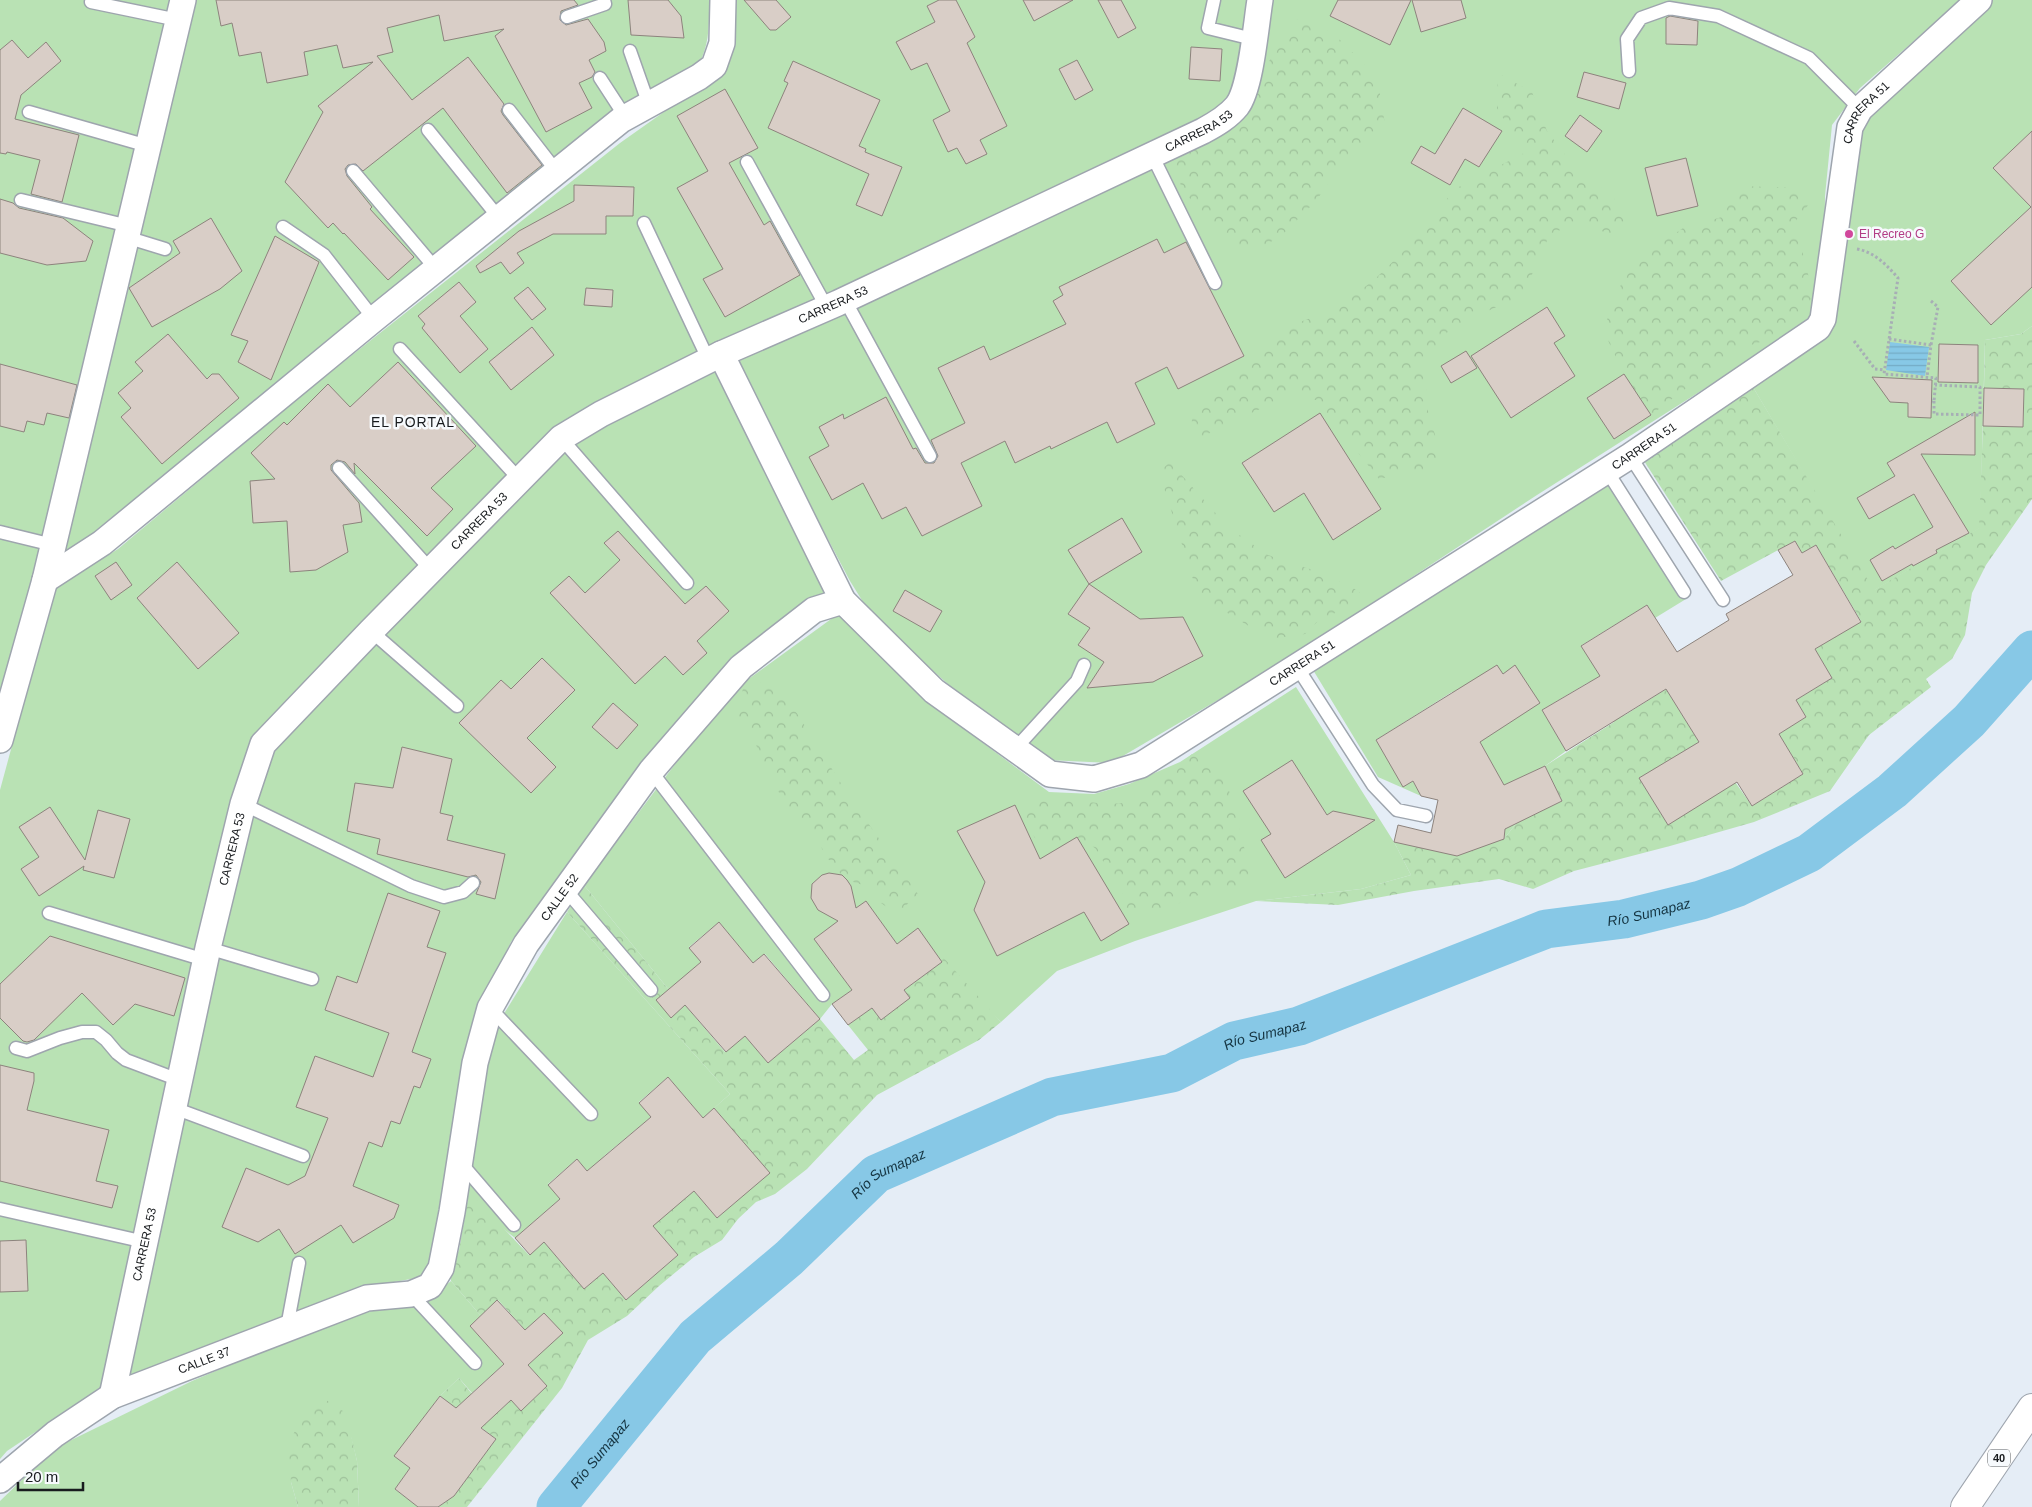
<svg xmlns="http://www.w3.org/2000/svg" width="2032" height="1507" font-family="Arial,sans-serif">
<style>
.grass{fill:#b9e2b4}
.forest{fill:url(#forest-crowns)}
.water{fill:url(#water-rules)}
.lines{fill:none;stroke-linecap:round;stroke-linejoin:round}
.river{stroke:#87c8e6;stroke-width:39}
.building{fill:#d9cec7;stroke:#8d837d}
.lane-casing{stroke:#9ea5ae;stroke-width:15}
.street-casing{stroke:#9ea5ae;stroke-width:28}
.highway-casing{stroke:#9ea5ae;stroke-width:30}
.path{stroke:#a7aeb5;stroke-width:3;stroke-dasharray:2.5 2.5;stroke-linecap:butt}
.lane{stroke:#fff;stroke-width:12}
.street{stroke:#fff;stroke-width:25}
.highway{stroke:#fff;stroke-width:28}
.hotel-dot{fill:#d1479c;stroke:#f7fafd;stroke-width:2}
.labels{text-anchor:middle;stroke-width:5;stroke-linejoin:round;paint-order:stroke}
.shield{fill:#f7fafd;stroke:#5b5e61;stroke-width:1}
.shield-label{font-size:11px;font-weight:bold;fill:#181b1e}
.street-label{font-size:12px;fill:#181b1e;stroke:#f7fafd}
.hotel-label{font-size:12px;fill:#b23c85;stroke:#f7fafd;text-anchor:start}
.neighbourhood-label{font-size:14px;letter-spacing:1px;fill:#181b1e;stroke:#f7fafd}
.water-label{font-size:14px;font-style:italic;fill:#153441;stroke:#f7fafd}
</style>
<defs>
<pattern id="forest-crowns" width="20" height="18" patternUnits="userSpaceOnUse" patternTransform="scale(1.25)"><rect width="20" height="18" fill="#b9e2b4"/><path d="M2 6a3 3 0 1 1 6 0M12 15a3 3 0 1 1 6 0" fill="none" stroke="#9ec19a"/></pattern>
<pattern id="water-rules" width="6" height="5" patternUnits="userSpaceOnUse" patternTransform="scale(1.25)"><rect width="6" height="5" fill="#87c8e6"/><path d="M0 2.5h6" fill="none" stroke="#74abc5"/></pattern>
</defs>
<rect width="100%" height="100%" fill="#e5edf6"/>
<path class="grass" d="M0 0H174L48 529 0 707Z
M195 0H709C709 23 710 43 699 64L94 540 60 555Z
M728 0H1249L1241 82 1216 117 553 433 257 739 100 1389 7 1451 0 1459V790L55 587 118 549 308 390 620 143 726 68Z
M1267 0H1961L1860 88 1832 125 1825 196 1824 305 1808 323 1537 495 1286 660 1111 763 1047 760 949 685 873 618 850 581 735 363 1220 133Z
M1991 0H2032V139L2028 135 1994 168 2032 208V326L2021 334 1985 340 1980 528 1873 591 1750 382 1820 332 1858 122Z
M716 365 833 599 661 743 511 942 472 1024 427 1276 378 1285 128 1379 193 1059 257 786 277 739 573 439Z
M1609 474 1686 599 1655 618 1647 605 1582 645 1625 715 1614 723 1589 682 1542 710 1566 751 1545 766 1511 782 1518 821 1504 839 1508 793 1452 692 1376 740 1403 786 1413 781 1421 796 1378 777 1307 660Z
M838 614 935 705 983 743 1049 792 1094 794 1129 784 1180 762 1296 687 1394 842 1411 875 1361 889 1256 901 1135 941 1057 971 1001 1022 942 962 918 929 897 944 866 901 814 939 852 990 832 1004 820 1019 765 954 753 963 719 922 689 947 701 962 669 990 584 885 728 694Z
M567 912 730 1094 703 1118 668 1077 639 1102 651 1117 604 1156 588 1173 577 1159 548 1184 560 1199 515 1238 467 1200 492 1033Z
M451 1281 481 1316 470 1326 504 1364 472 1393 459 1378 440 1396 395 1456 410 1468 395 1489 418 1507H359L357 1461 351 1437 291 1482 298 1507H0V1501L55 1448 192 1381 341 1318 430 1298Z"/>
<path class="forest" d="M1293 18 1333 33 1377 77 1386 130 1354 146 1316 201 1285 232 1268 244 1239 248 1229 241 1182 190 1173 155 1256 85Z
M1498 73 1532 92 1547 131 1576 169 1612 195 1629 225 1618 238 1581 222 1550 234 1530 279V292L1452 327 1425 358 1428 411 1438 445 1436 468 1379 479 1316 400 1289 395 1191 442 1192 418 1225 388 1279 330 1340 307 1376 278 1408 247 1455 189 1526 152 1497 109Z
M1739 186 1802 188 1809 204 1795 222 1813 294 1797 330 1736 350 1651 415 1624 374 1604 332 1612 301 1633 263 1683 228 1722 217Z
M2032 326V499L1986 565 1972 593 1965 635 1952 659 1926 679 1931 687 1869 735 1830 791 1754 822 1670 846 1574 871 1533 889 1499 879 1414 891 1338 905 1256 901 1361 889 1411 875 1394 842 1504 839 1518 821 1562 801 1545 766 1666 689 1699 742 1687 753 1639 778 1668 825 1733 779 1752 806 1803 774 1779 734 1806 717 1796 700 1832 678 1815 649 1861 621 1816 545 1802 553 1795 541 1721 581 1639 453 1750 382 1874 590 1979 528 1983 426 2023 427 2024 389 1984 388 1985 340 2021 334Z
M1170 462 1228 527 1268 555 1310 569 1352 587 1364 596 1351 606 1319 620 1305 634 1270 639 1198 595 1159 472Z
M769 680 788 699 847 793 918 894 897 914 881 903 869 887 847 880 832 865 815 837 786 807 755 743 734 715 743 689Z
M1192 754 1223 768 1252 877 1239 888 1203 893 1175 905 1125 916 1117 904 1125 897 1095 848 1077 837 1055 842 1035 838 1019 814 1043 798 1109 804 1137 802Z
M584 885 669 990 671 1017 685 1005 725 1052 745 1036 768 1063 820 1019 854 1060 868 1050 848 1025 872 1008 881 1020 909 998 904 990 942 962 943 957 1001 1022 979 1040 877 1095 807 1169 775 1194 756 1202 738 1219 722 1240 694 1257 659 1286 627 1316 588 1340 562 1388 467 1507H438L454 1496 496 1439 440 1396 459 1378 472 1394 466 1400 487 1422 511 1400 521 1411 547 1386 528 1365 562 1333 544 1313 525 1330 498 1300 481 1316 451 1281 450 1272 459 1250 469 1192 529 1255 544 1242 584 1289 603 1273 626 1300 678 1255 623 1191 588 1173 604 1156 620 1173 694 1191 717 1218 769 1173 714 1108 730 1094 567 912Z
M317 1394 346 1413 357 1461 359 1507H298L291 1482 288 1443Z"/>
<path class="water" d="M1890 342 1929 347 1925 376 1886 370Z"/>
<g class="lines">
<path class="river" id="s1" d="M556 1507 695 1337 789 1258 876 1174 1052 1097 1172 1073 1234 1041 1299 1026 1546 929 1624 919 1701 900 1738 887 1809 853 1892 791 1969 721 2032 650"/>
</g>
<path class="building" d="M216 0H574L578 5 561 11 560 20 566 25 588 19 604 42 606 51 589 60 595 72 592 77 579 83 592 108 546 132 495 36 504 29 444 41 439 15 387 28 393 52 377 56 412 100 468 57 504 104 501 111 503 115 542 165 507 193 443 108 363 171 356 164 348 165 345 169 347 176 372 207 370 209 414 257 388 280 344 233 343 234 333 223 328 228 285 182 323 112 318 106 373 62 343 68 337 45 304 52 308 75 267 83 261 52 239 56 232 23 221 26Z
M628 0H668L681 16 684 38 631 35Z
M744 0H776L791 17 776 30H770Z
M939 0H956L975 37 967 43 1007 126 980 140 987 154 966 164 957 148 948 152 933 120 950 111 927 63 911 70 896 42 935 22 927 6Z
M1023 0H1073L1034 21Z
M1098 0H1121L1136 28 1118 38Z
M1338 0H1411L1390 45 1330 16Z
M1412 0H1461L1466 18 1421 32Z
M1670 16 1698 21 1697 45 1666 44V18Z
M12 40 28 58 46 42 61 61 21 95 15 119 79 135 62 202 31 194 40 160 7 152 6 154 0 153V50Z
M1191 47 1222 49 1220 81 1189 79Z
M1077 60 1093 90 1075 100 1059 69Z
M793 61 880 100 859 146 866 149 865 152 902 167 882 216 856 205 869 174 768 128 788 83 784 81Z
M1584 72 1626 83 1619 109 1577 97Z
M725 89 758 148 729 163 764 225 770 221 800 275 725 317 703 279 723 269 677 188 708 171 677 116Z
M1463 108 1502 131 1479 167 1465 159 1450 185 1411 163 1421 146 1435 154Z
M1580 115 1602 131 1587 152 1565 136Z
M2032 131V287L1991 325 1951 281 2031 207 1993 168Z
M1686 158 1698 206 1657 216 1645 168Z
M574 185 634 187 633 216H606V234H553L517 253 524 263 510 274 501 262 480 273 476 266 519 231 574 201Z
M0 199 13 203 19 208 63 218 93 241 86 261 47 265 0 253Z
M211 218 242 271 220 289 152 327 129 288 180 253 173 241Z
M275 236 319 262 271 380 238 362 248 341 231 335Z
M1157 239 1164 253 1186 242 1244 356 1178 389 1167 367 1135 383 1155 424 1117 443 1107 422 1051 449 1050 446 1015 463 1005 441 961 463 982 506 922 536 906 507 882 519 863 483 832 500 809 457 829 446 819 427 843 414 844 419 886 397 913 449 916 448 925 463H934L938 456 931 440 965 423 938 368 984 346 990 360 1066 324 1053 301 1063 295 1059 287Z
M459 282 476 302 460 316 488 349 460 373 422 328 425 324 418 316Z
M528 287 546 309 532 320 514 298Z
M586 288 613 290 612 307 584 305Z
M1547 307 1565 336 1554 343 1575 376 1511 418 1471 356Z
M532 327 554 355 511 390 489 362Z
M168 334 207 379 212 374H219L239 398 162 464 121 417 131 408 118 393 143 371 135 362Z
M1939 344 1978 345V383L1938 382Z
M1466 351 1477 368 1451 383 1441 366Z
M398 362 476 446 431 488 453 509 427 536 354 463 355 474 345 462 337 460 331 465V470L359 503 362 522 343 525 348 552 316 570 290 572 287 521 253 523 250 481 275 479 251 453 284 422 287 425 328 384 350 407Z
M0 364 77 385 69 418 47 413 44 425 27 421 24 432 0 426Z
M1624 374 1651 415 1614 439 1587 398Z
M1872 377 1932 380 1931 418 1908 417V403L1890 402Z
M1984 388 2024 389 2023 427 1983 426Z
M1975 412V455L1921 454 1969 533 1936 550 1937 553 1913 566 1912 564 1882 581 1870 560 1893 546 1895 549 1933 527 1914 494 1869 519 1857 498 1895 476 1887 463Z
M1320 413 1381 509 1333 540 1304 493 1274 512 1242 463Z
M1122 518 1142 552 1089 584 1068 550Z
M618 531 685 604 706 586 729 611 697 641 707 653 683 675 665 656 635 684 550 593 569 576 585 593 620 560 604 543Z
M1795 541 1802 553 1816 545 1861 622 1815 649 1832 678 1796 700 1806 717 1779 734 1803 774 1752 806 1737 782 1668 825 1639 778 1699 742 1666 689 1566 751 1542 710 1600 676 1581 646 1647 605 1677 652 1729 620 1726 614 1793 575 1778 550Z
M116 562 132 585 111 600 95 576Z
M177 562 239 633 198 669 137 598Z
M1089 584 1140 619 1183 617 1203 656 1153 682 1087 688 1104 662 1078 645 1090 628 1068 614Z
M905 590 942 611 930 632 893 611Z
M542 658 575 690 527 738 556 767 531 793 459 723 501 680 511 689Z
M1497 665 1503 674 1515 665 1540 703 1480 742 1504 785 1545 766 1562 801 1505 829 1504 839 1457 856 1394 842 1398 825 1431 833 1438 800 1421 796 1413 781 1403 787 1376 740Z
M613 703 638 725 617 749 592 727Z
M402 747 452 759 440 813 453 816 447 840 505 854 495 899 476 894 481 882 476 875 468 877 377 854 380 839 347 831 355 783 393 788Z
M1292 760 1327 815 1333 811 1375 820 1285 878 1261 840 1271 834 1243 791Z
M1015 805 1040 859 1077 837 1129 924 1101 941 1084 912 997 956 974 910 985 882 957 831Z
M50 807 85 860 98 810 130 819 114 878 83 870 84 866 39 896 21 869 39 857 19 827Z
M829 873 842 875 847 880 851 886 856 908 866 901 897 944 918 928 942 962 904 990 910 998 881 1020 872 1008 848 1025 832 1004 852 990 814 939 838 921 818 910 811 898 812 884 822 875Z
M388 893 440 911 427 947 446 953 412 1052 431 1059 420 1088 414 1086 400 1124 391 1121 382 1147 369 1142 353 1186 399 1205 394 1218 353 1243 341 1225 295 1254 279 1229 258 1242 222 1227 246 1168 288 1185 305 1176 328 1118 296 1107 315 1056 373 1077 389 1033 325 1010 337 976 357 983Z
M719 922 753 963 764 954 820 1019 768 1063 745 1036 726 1052 685 1005 671 1018 656 1000 701 962 689 948Z
M50 936 185 978 174 1016 135 1004 113 1025 82 993 34 1040 27 1042 23 1041 0 1018V984Z
M0 1065 34 1073V1081L27 1110 109 1130 96 1181 118 1186 112 1208 0 1181Z
M668 1077 703 1118 714 1108 770 1173 717 1218 694 1191 653 1226 678 1255 626 1300 603 1273 584 1289 544 1242 530 1255 515 1238 560 1199 548 1185 577 1159 587 1171 651 1117 639 1103Z
M26 1240 28 1291 0 1292V1241Z
M497 1300 525 1330 544 1313 563 1333 528 1365 547 1386 521 1411 511 1400 481 1428 496 1439 454 1496 438 1507H418L395 1489 410 1468 394 1456 440 1396 456 1408 504 1364 470 1326Z"/>
<g class="lines">
<defs>
<path id="lane" d="M1214 0 1208 28 1253 39
M91 2 178 20
M567 17 605 4 604 0
M630 51 649 105
M1629 71 1627 39 1641 18 1669 8 1718 16 1809 58 1860 109
M600 78 626 118
M509 110 557 172
M29 112 148 146
M428 130 499 218
M1152 155 1215 283
M747 162 827 308
M353 171 436 269
M21 200 129 226
M644 223 709 361
M283 227 324 255 374 319
M126 237 165 249
M845 300 930 456
M400 349 520 480
M561 438 687 583
M1630 456 1723 600
M339 468 431 570
M1607 471 1684 592
M0 532 53 545
M371 631 457 706
M1297 667 1373 785 1397 810 1426 816
M1015 749 1077 681 1084 665
M651 771 823 995
M243 804 411 886 444 897 463 892 473 883
M565 889 651 990
M49 913 205 960
M208 948 312 979
M490 1008 591 1114
M16 1048 27 1051 60 1038 82 1032H96L106 1040 117 1053 126 1060 179 1080
M174 1108 303 1156
M460 1162 514 1225
M0 1209 145 1242
M411 1294 475 1363
M287 1327 299 1263"/>
<g id="street">
<path id="s2" d="M721 354 843 601 934 691 1050 774 1094 779 1141 765 1630 456 1818 328 1823 319 1850 127 1860 109 1979 0"/>
<path d="M45 580 102 543 374 319 621 120 699 77 714 66 722 43 723 0"/>
<path d="M0 740 45 580 183 0"/>
<path id="s3" d="M112 1396 208 948 243 804 263 744 371 631 561 438 601 414 721 354 838 303 1203 131C1216 124 1228 117 1237 106 1251 88 1256 24 1260 0"/>
<path id="s4" d="M0 1480 55 1434 112 1396 367 1298 411 1294 430 1286 441 1268 452 1212 475 1063 490 1008 526 944 651 771 741 667 814 610 843 601"/>
</g>
<path id="highway" d="M1965 1507 2032 1408"/>
</defs>
<use href="#lane" class="lane-casing"/>
<use href="#street" class="street-casing"/>
<use href="#highway" class="highway-casing"/>
<path class="path" d="M1857 249C1874 252 1887 265 1898 278L1884 374 1936 378 1934 401H1932
M1931 301 1938 307 1931 345
M1889 339 1931 345 1927 377
M1854 341 1875 369 1884 370
M1934 401V414L1980 415V387L1935 385"/>
<use href="#lane" class="lane"/>
<use href="#street" class="street"/>
<use href="#highway" class="highway"/>
</g>
<circle class="hotel-dot" cx="1849" cy="234" r="5"/>
<g class="labels">
<rect class="shield" x="1988" y="1449.5" width="22" height="17" rx="4"/>
<g class="shield-label">
<text x="1999" y="1462">40</text>
</g>
<g class="street-label">
<text dy="4" stroke="none"><textPath href="#s2" startOffset="1670">CARRERA 51</textPath></text>
<text dy="4" stroke="none"><textPath href="#s3" startOffset="1805">CARRERA 53</textPath></text>
<text dy="4" stroke="none"><textPath href="#s3" startOffset="1400">CARRERA 53</textPath></text>
<text dy="4" stroke="none"><textPath href="#s2" startOffset="1235">CARRERA 51</textPath></text>
<text dy="4" stroke="none"><textPath href="#s3" startOffset="980">CARRERA 53</textPath></text>
<text dy="4" stroke="none"><textPath href="#s2" startOffset="830">CARRERA 51</textPath></text>
<text dy="4" stroke="none"><textPath href="#s3" startOffset="560">CARRERA 53</textPath></text>
<text dy="4" stroke="none"><textPath href="#s4" startOffset="895">CALLE 52</textPath></text>
<text dy="4" stroke="none"><textPath href="#s3" startOffset="155">CARRERA 53</textPath></text>
<text dy="4" stroke="none"><textPath href="#s4" startOffset="239">CALLE 37</textPath></text>
</g>
<g class="hotel-label">
<text x="1859" y="238">El Recreo G</text>
</g>
<g class="neighbourhood-label">
<text x="413" y="427">EL PORTAL</text>
</g>
<g class="water-label">
<text dy="5" stroke="none"><textPath href="#s1" startOffset="1284">Río Sumapaz</textPath></text>
<text dy="5" stroke="none"><textPath href="#s1" startOffset="879">Río Sumapaz</textPath></text>
<text dy="5" stroke="none"><textPath href="#s1" startOffset="474">Río Sumapaz</textPath></text>
<text dy="5" stroke="none"><textPath href="#s1" startOffset="69">Río Sumapaz</textPath></text>
</g>
</g>
<path d="M18 1482v8h65v-8" fill="none" stroke="#181b1e" stroke-width="2.5"/>
<text x="25" y="1482" font-size="15" fill="#181b1e" stroke="#f7fafd" stroke-width="4" paint-order="stroke">20 m</text>
</svg>
